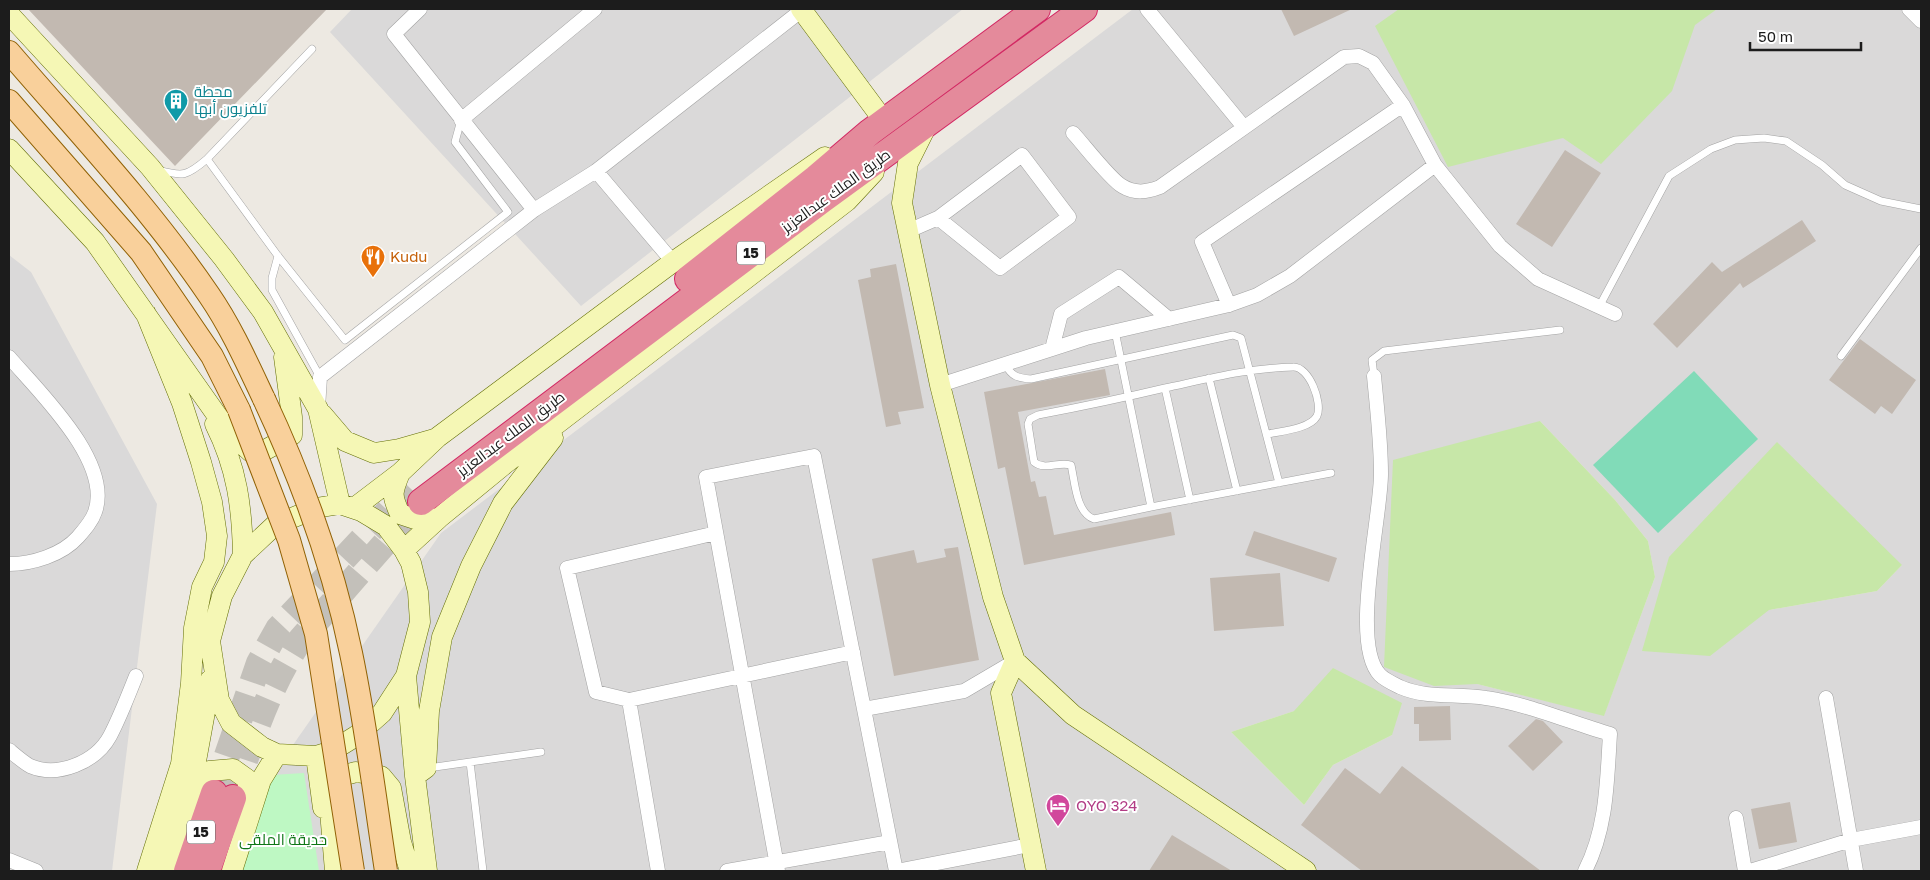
<svg xmlns="http://www.w3.org/2000/svg" width="1930" height="880" font-family="'Golos Text',Cairo,sans-serif">
<style>
.residential{fill:#dad9d9;fill-rule:evenodd}
.grass{fill:#c7e7a8}
.park{fill:#bef8c3}
.pitch{fill:#81dbb8}
.building{fill:#c2b9b1}
.lines{fill:none;stroke-linecap:round;stroke-linejoin:round}
.highway-tunnel{stroke:#c3c0ba;stroke-width:26;stroke-dasharray:26 13;stroke-linecap:butt}
.lane-casing{stroke:#a3a3a3;stroke-width:8}
.street-casing{stroke:#a3a3a3;stroke-width:15}
.secondary-casing{stroke:#646f07;stroke-width:21}
.primary-casing{stroke:#906104;stroke-width:24}
.highway-casing{stroke:#d22863;stroke-width:28}
.lane{stroke:#fff;stroke-width:7}
.street{stroke:#fff;stroke-width:14}
.secondary{stroke:#f5f7b5;stroke-width:20}
.primary{stroke:#f9d09b;stroke-width:22}
.highway{stroke:#e48a9b;stroke-width:26}
.primary-bridge-casing{stroke:#906104;stroke-width:24;stroke-linecap:butt}
.primary-bridge{stroke:#f9d09b;stroke-width:22}
.labels{text-anchor:middle;stroke-width:4;stroke-linejoin:round;paint-order:stroke}
.shield{fill:#fff;stroke:#606060;stroke-width:1}
.shield-label{font-size:14px;font-weight:bold;fill:#1c1c1c}
.culture-label{font-size:15px;fill:#0d838f;stroke:#fff;text-anchor:start}
.street-label{font-size:15px;fill:#1c1c1c;stroke:#fff}
.food-label{font-size:15px;fill:#c56008;stroke:#fff;text-anchor:start}
.hotel-label{font-size:15px;fill:#b23c85;stroke:#fff;text-anchor:start}
.park-label{font-size:15px;fill:#0e7616;stroke:#fff}
</style>
<rect width="100%" height="100%" fill="#ede9e2"/>
<path class="residential" d="M352 9H963L581 306 330 32Z
M1133 9H1921V871H238L272 775 441 533ZM1540 421 1615 500 1648 541 1655 577 1604 715 1477 684ZM1902 565 1877 591 1769 610ZM1294 711 1392 735 1333 765 1304 805 1231 732Z
M9 255 31 272 157 504 112 871H9Z"/>
<path class="grass" d="M1399 9H1717L1695 25 1672 91 1601 164 1563 138 1448 167 1375 26Z
M1540 421 1615 500 1648 541 1655 577 1604 716 1477 684 1434 686 1384 667 1393 460Z
M1777 442 1902 565 1877 591 1769 610 1710 656 1642 651 1669 557Z
M1333 668 1402 703 1392 735 1333 765 1304 805 1231 732 1294 711Z"/>
<path class="park" d="M304 773 319 871H238L272 775Z"/>
<path class="pitch" d="M1694 371 1758 439 1658 533 1593 465Z"/>
<path class="building" d="M28 9H327L175 166Z
M1281 9H1352L1294 36Z
M1565 150 1601 173 1552 247 1516 224Z
M1802 220 1816 241 1743 288 1740 283 1677 348 1653 324 1712 262 1722 272Z
M896 264 924 408 898 412 901 424 886 427 858 280 871 277 870 269Z
M1860 339 1916 380 1892 414 1881 406 1875 414 1829 380Z
M1105 369 1110 395 1018 412 1031 482 1035 481 1039 497 1046 496 1054 535 1171 512 1175 535 1024 565 1005 467 998 469 984 392Z
M1254 531 1337 558 1329 582 1245 555Z
M958 547 979 660 894 676 872 559 914 550 917 563 946 557 944 549Z
M1280 573 1284 626 1214 631 1210 578Z
M1450 706 1451 740 1419 741V724H1414V707Z
M1536 719 1543 721 1563 742 1533 771 1508 746Z
M1402 766 1541 871H1362L1301 825 1345 768 1380 794Z
M1790 802 1797 842 1759 849 1751 809Z
M1172 835 1232 871H1149Z"/>
<g class="lines">
<path class="highway-tunnel" d="M214 793 259 663 278 629 410 488
M233 797C251 742 268 687 301 639L421 502"/>
<defs>
<path id="lane" d="M312 49 207 159 278 256 345 340 508 212 455 142 461 120
M159 170C183 177 187 176 207 159
M278 256 272 278V290L320 377
M1599 307 1669 176 1711 149 1735 140 1764 138 1786 141 1822 165 1845 185 1881 201 1921 209
M1115 331 1151 507 1094 519C1076 513 1075 482 1071 465 1058 461 1045 471 1034 462L1028 424 1030 419 1038 415C1080 407 1123 398 1165 388 1207 379 1249 368 1293 367 1309 366 1323 403 1317 416 1310 429 1281 431 1268 434
M1841 356 1921 248
M1005 364C1012 377 1018 378 1031 379L1233 335 1241 338 1279 483
M1374 376 1372 360 1384 351 1560 330
M1209 378 1237 491
M1165 388 1190 500
M1151 507 1331 473
M470 762 483 871
M428 768 541 752"/>
<path id="street" d="M420 9 394 34 534 210
M1147 9 1243 126
M1909 9 1921 21
M461 120 595 9
M1073 133C1084 145 1110 179 1122 186 1135 194 1147 192 1160 187L1344 57 1359 56 1373 63 1403 105 1435 165 1500 246 1538 279 1615 314
M596 171 673 262
M908 231 938 218 1000 268 1069 217 1022 155 938 218
M1229 305 1202 242 1403 105
M1052 349 1061 314 1119 277 1169 319
M9 357C38 391 113 462 95 512 92 521 85 529 78 537 62 555 32 564 9 564
M1374 376C1377 408 1381 441 1381 474 1381 517 1350 645 1380 675 1385 680 1394 684 1400 687 1427 699 1457 693 1486 698 1528 704 1569 722 1610 734 1607 781 1607 828 1585 871
M940 385 1086 338 1229 305 1257 295 1290 276 1435 165
M318 408 320 377 534 210 596 171 802 10
M1826 698 1856 871
M629 700 853 652
M864 709 964 691 1015 661
M9 750C15 755 23 762 30 766 58 778 96 762 110 736 120 717 128 696 136 676
M1736 818 1745 871
M9 860 36 871
M658 871 629 700 596 692 567 568 716 533
M727 871 890 842
M778 871 706 477 814 456 896 871
M896 871 1030 845
M1750 871 1851 840 1921 827"/>
<path id="secondary" d="M801 9 884 121
M9 14 150 167 224 259 263 312 318 409 340 504
M927 125 908 163 902 203 940 385 993 597 1015 661 1073 715 1306 871
M9 149 95 242 228 431 251 452 267 449 292 435V417L284 357
M146 314 182 403 201 462 212 502 217 536 214 562 202 587 194 628 191 683 181 764 147 871
M322 414 345 441 374 453 399 449 434 439
M215 424C237 468 242 507 243 555
M400 473C392 492 391 495 400 514L418 520 439 518
M340 504 361 511 386 526 404 550 411 563 418 592 420 622 406 676 382 713 356 736 332 751 316 756 277 754 262 747 231 723 219 700 210 641 222 596 243 555 275 525 316 508Z
M354 508 400 473 438 437 673 262 825 157
M404 550 439 518 506 463 847 201 874 172
M1015 661 1001 693 1036 871
M406 676 415 776 427 871
M316 756 323 808
M415 776 426 768 429 711 442 637 471 566 503 503 553 438
M192 792 209 771 233 769 247 779 251 806
M164 871 190 794 211 679
M232 871 261 780 277 754
M335 871 330 811 334 778 356 772 381 776 391 788 401 842 410 871"/>
<path id="primary" d="M9 52C77 131 150 208 209 295 231 327 247 363 264 399
M9 101 141 252 212 356 239 410"/>
<path id="highway" d="M688 279 816 178 870 132 1037 9
M421 502 822 200 1084 9
M187 871 214 793
M207 871 233 798"/>
</defs>
<use href="#lane" class="lane-casing"/>
<use href="#street" class="street-casing"/>
<use href="#secondary" class="secondary-casing"/>
<use href="#primary" class="primary-casing"/>
<use href="#highway" class="highway-casing"/>
<use href="#lane" class="lane"/>
<use href="#street" class="street"/>
<use href="#secondary" class="secondary"/>
<use href="#primary" class="primary"/>
<use href="#highway" class="highway"/>
<defs>
<path id="primary-bridge" d="M264 399C302 480 333 565 351 653 366 725 375 799 386 871
M239 410 289 540 316 634 353 871"/>
</defs>
<use href="#primary-bridge" class="primary-bridge-casing"/>
<use href="#primary-bridge" class="primary-bridge"/>
</g>
<defs>
<symbol id="building-pin" viewBox="-11 -11 22 30"><path d="M0 17L-7.5 6A9.5 9.5 0 1 1 7.5 6Z" fill="#0f9aa8" stroke="#fff"/><path d="M-4-6H4V6H1V3H-1V6H-4ZM-2.5-4.3h1.7v1.8h-1.7ZM.8-4.3h1.7v1.8H.8ZM-2.5-1h1.7V.8h-1.7ZM.8-1h1.7V.8H.8Z" fill="#fff"/></symbol>
<symbol id="restaurant-pin" viewBox="-11 -11 22 30"><path d="M0 17L-7.5 6A9.5 9.5 0 1 1 7.5 6Z" fill="#e8710a" stroke="#fff"/><path d="M-5-6h1v4h1v-4h1v4h1v-4h1v5L-1.5 .5V6h-2V.5L-5-1ZM5-6V6H3V1.5H1.5Q1.5-4 5-6Z" fill="#fff"/></symbol>
<symbol id="hotel-pin" viewBox="-11 -11 22 30"><path d="M0 17L-7.5 6A9.5 9.5 0 1 1 7.5 6Z" fill="#d1479c" stroke="#fff"/><path d="M-6-4.5h1.5V1H6V5H4.5V3h-9V5H-6ZM-4 0a1.8 1.8 0 1 1 3.6 0ZM.5 0V-2.5h3Q6-2.5 6 0Z" fill="#fff"/></symbol>
</defs>
<g fill-rule="evenodd">
<use href="#building-pin" x="162" y="87" width="28" height="38"/>
<use href="#restaurant-pin" x="359" y="243" width="28" height="38"/>
<use href="#hotel-pin" x="1044" y="792" width="28" height="38"/>
</g>
<g class="labels">
<g class="shield">
<rect x="737" y="241.5" width="28" height="23" rx="4"/>
<rect x="187" y="820.5" width="28" height="23" rx="4"/>
</g>
<g class="shield-label">
<text x="751" y="258">15</text>
<text x="201" y="837">15</text>
</g>
<g class="culture-label">
<text x="194" y="97">محطة<tspan x="194" dy="17">تلفزيون أبها</tspan></text>
</g>
<g class="street-label">
<text transform="translate(836 191) rotate(-36)" y="5">طريق الملك عبدالعزيز</text>
<text transform="translate(511 434) rotate(-37)" y="5">طريق الملك عبدالعزيز</text>
</g>
<g class="food-label">
<text x="390" y="262">Kudu</text>
</g>
<g class="hotel-label">
<text x="1076" y="811">OYO 324</text>
</g>
<g class="park-label">
<text x="283" y="845">حديقة الملقى</text>
</g>
</g>
<rect width="1930" height="880" fill="none" stroke="#1c1c1c" stroke-width="20"/>
<path d="M1750 42v8h111v-8" fill="none" stroke="#1c1c1c" stroke-width="2.5"/>
<text x="1758" y="42" font-size="15" fill="#1c1c1c" stroke="#ffffff" stroke-width="4" paint-order="stroke">50 m</text>
</svg>
